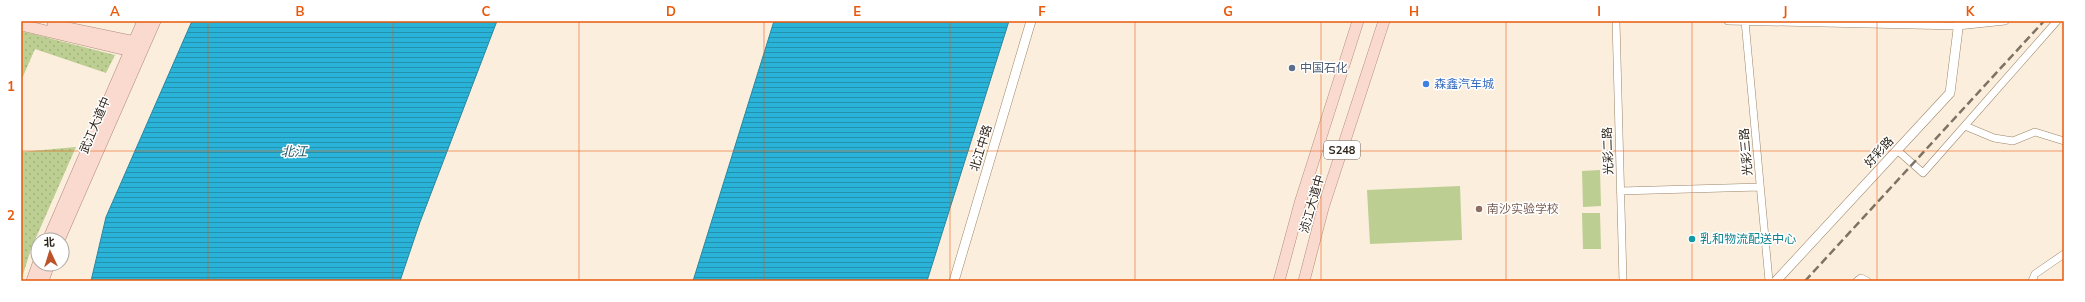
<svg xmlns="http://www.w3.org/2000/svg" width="2085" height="302" font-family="Mulish,'Noto Sans SC',sans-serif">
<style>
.grass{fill:url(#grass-dots)}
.pitch{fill:#bcce91}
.water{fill:url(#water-rules);stroke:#2a889f}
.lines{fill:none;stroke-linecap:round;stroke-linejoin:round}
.minor-casing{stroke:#9a8569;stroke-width:8}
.tertiary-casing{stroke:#9a8569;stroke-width:10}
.primary-casing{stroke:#b08b7a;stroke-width:12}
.minor{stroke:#fff;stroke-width:7}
.tertiary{stroke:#fff;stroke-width:9}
.primary{stroke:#fadace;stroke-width:11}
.rail{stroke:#7d7264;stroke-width:2.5;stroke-dasharray:8 4;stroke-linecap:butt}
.grid{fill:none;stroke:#e8590c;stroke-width:1;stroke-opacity:0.55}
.service-dot{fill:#5c6f8a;stroke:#fff;stroke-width:1.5}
.shop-dot{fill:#3f7fe0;stroke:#fff;stroke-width:1.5}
.education-dot{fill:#8d6e63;stroke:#fff;stroke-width:1.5}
.culture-dot{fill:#0f9aa8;stroke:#fff;stroke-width:1.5}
.labels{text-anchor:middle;stroke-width:3;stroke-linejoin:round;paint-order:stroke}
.shield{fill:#fff;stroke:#6c665e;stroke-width:1}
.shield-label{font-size:11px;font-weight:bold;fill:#2d2419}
.service-label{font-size:12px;fill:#4e5e75;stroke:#fff;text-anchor:start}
.shop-label{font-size:12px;fill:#366cbe;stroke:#fff;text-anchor:start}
.street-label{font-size:12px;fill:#2d2419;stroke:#fff}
.education-label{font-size:12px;fill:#785e54;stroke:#fff;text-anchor:start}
.culture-label{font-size:12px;fill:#0d838f;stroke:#fff;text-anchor:start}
.water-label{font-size:13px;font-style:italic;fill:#255969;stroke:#fff}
.neatline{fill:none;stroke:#e8590c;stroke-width:1.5}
.grid-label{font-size:13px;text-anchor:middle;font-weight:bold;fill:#e8590c}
</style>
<defs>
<pattern id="grass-dots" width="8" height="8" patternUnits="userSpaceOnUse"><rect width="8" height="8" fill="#bcce91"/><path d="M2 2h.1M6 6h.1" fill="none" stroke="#a2b17c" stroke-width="1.8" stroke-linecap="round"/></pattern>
<pattern id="water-rules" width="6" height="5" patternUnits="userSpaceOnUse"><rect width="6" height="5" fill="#29b3d9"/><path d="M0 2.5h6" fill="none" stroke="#2491af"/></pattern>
</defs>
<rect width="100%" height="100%" fill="#fceedc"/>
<path class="grass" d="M21 31 115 55 106 73 35 49 21 81Z
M76 147 31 249 21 281V152Z"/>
<path class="pitch" d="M1600 170 1601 206 1583 207 1582 171Z
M1460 186 1462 240 1370 244 1367 190Z
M1600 213 1601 249H1583L1582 213Z"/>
<path class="water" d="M192 21H497L420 222 400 281H91L106 217Z
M774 21H1009L927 281H693Z"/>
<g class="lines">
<defs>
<path id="minor" d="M1616 21 1623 281
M1728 21 1958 26 2005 21
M1745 21 1769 281
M1965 126 1994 138 2013 141 2035 132 2064 141
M1897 150 1923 173 2057 21
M1620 191 1760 187
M1857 281 1861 278 1867 281
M2032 281 2035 274 2064 254"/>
<path id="tertiary" d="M954 281 1031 21
M1776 281 1950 93 1959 21"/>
<path id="primary" d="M21 25 135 52
M53 25 140 43
M48 240 143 21
M59 240 155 21
M32 281 38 264
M43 281 49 264
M1279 281 1300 203 1358 21
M1304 281 1323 208 1384 21"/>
</defs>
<use href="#minor" class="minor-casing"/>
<use href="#tertiary" class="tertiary-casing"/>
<use href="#primary" class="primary-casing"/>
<use href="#minor" class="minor"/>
<use href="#tertiary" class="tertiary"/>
<use href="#primary" class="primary"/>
<path class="rail" d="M1805 281 2044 21"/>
</g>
<path class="grid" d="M208 21V281M393 21V281M579 21V281M764 21V281M950 21V281M1135 21V281M1321 21V281M1506 21V281M1692 21V281M1877 21V281M21 151H2064"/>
<circle class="service-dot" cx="1292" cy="68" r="4"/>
<circle class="shop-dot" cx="1426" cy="84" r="4"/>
<circle class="education-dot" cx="1479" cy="209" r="4"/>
<circle class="culture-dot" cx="1692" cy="239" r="4"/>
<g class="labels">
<rect class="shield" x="1324" y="141" width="36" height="18" rx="3"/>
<g class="shield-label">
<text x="1342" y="154">S248</text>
</g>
<g class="service-label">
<text x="1300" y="72">中国石化</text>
</g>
<g class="shop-label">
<text x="1434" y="88">森鑫汽车城</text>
</g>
<g class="street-label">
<text transform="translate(95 125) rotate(-67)" y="4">武江大道中</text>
<text transform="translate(981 148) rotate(-73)" y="4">北江中路</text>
<text transform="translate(1608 151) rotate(-92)" y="4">光彩二路</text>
<text transform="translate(1746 152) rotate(-95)" y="4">光彩三路</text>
<text transform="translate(1879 152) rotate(-47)" y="4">好彩路</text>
<text transform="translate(1312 204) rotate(-74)" y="4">浈江大道中</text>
</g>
<g class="education-label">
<text x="1487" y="213">南沙实验学校</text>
</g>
<g class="culture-label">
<text x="1700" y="243">乳和物流配送中心</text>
</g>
<g class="water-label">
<text x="294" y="156">北江</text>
</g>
</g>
<rect width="2085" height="302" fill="none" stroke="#ffffff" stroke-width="44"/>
<g transform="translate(50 252) rotate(356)"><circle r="19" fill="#ffffff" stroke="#aba7a3"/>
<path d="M0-3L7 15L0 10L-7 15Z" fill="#bb5429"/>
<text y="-6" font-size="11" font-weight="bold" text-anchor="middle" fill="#2d2419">北</text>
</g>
<rect x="22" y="22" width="2041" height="258" class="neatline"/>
<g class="grid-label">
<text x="115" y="16">A</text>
<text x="300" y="16">B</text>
<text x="486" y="16">C</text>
<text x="671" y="16">D</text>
<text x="857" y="16">E</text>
<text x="1042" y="16">F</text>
<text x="1228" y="16">G</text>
<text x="1414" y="16">H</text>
<text x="1599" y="16">I</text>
<text x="1785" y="16">J</text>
<text x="1970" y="16">K</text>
<text x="11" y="91">1</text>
<text x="11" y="220">2</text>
</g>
</svg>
